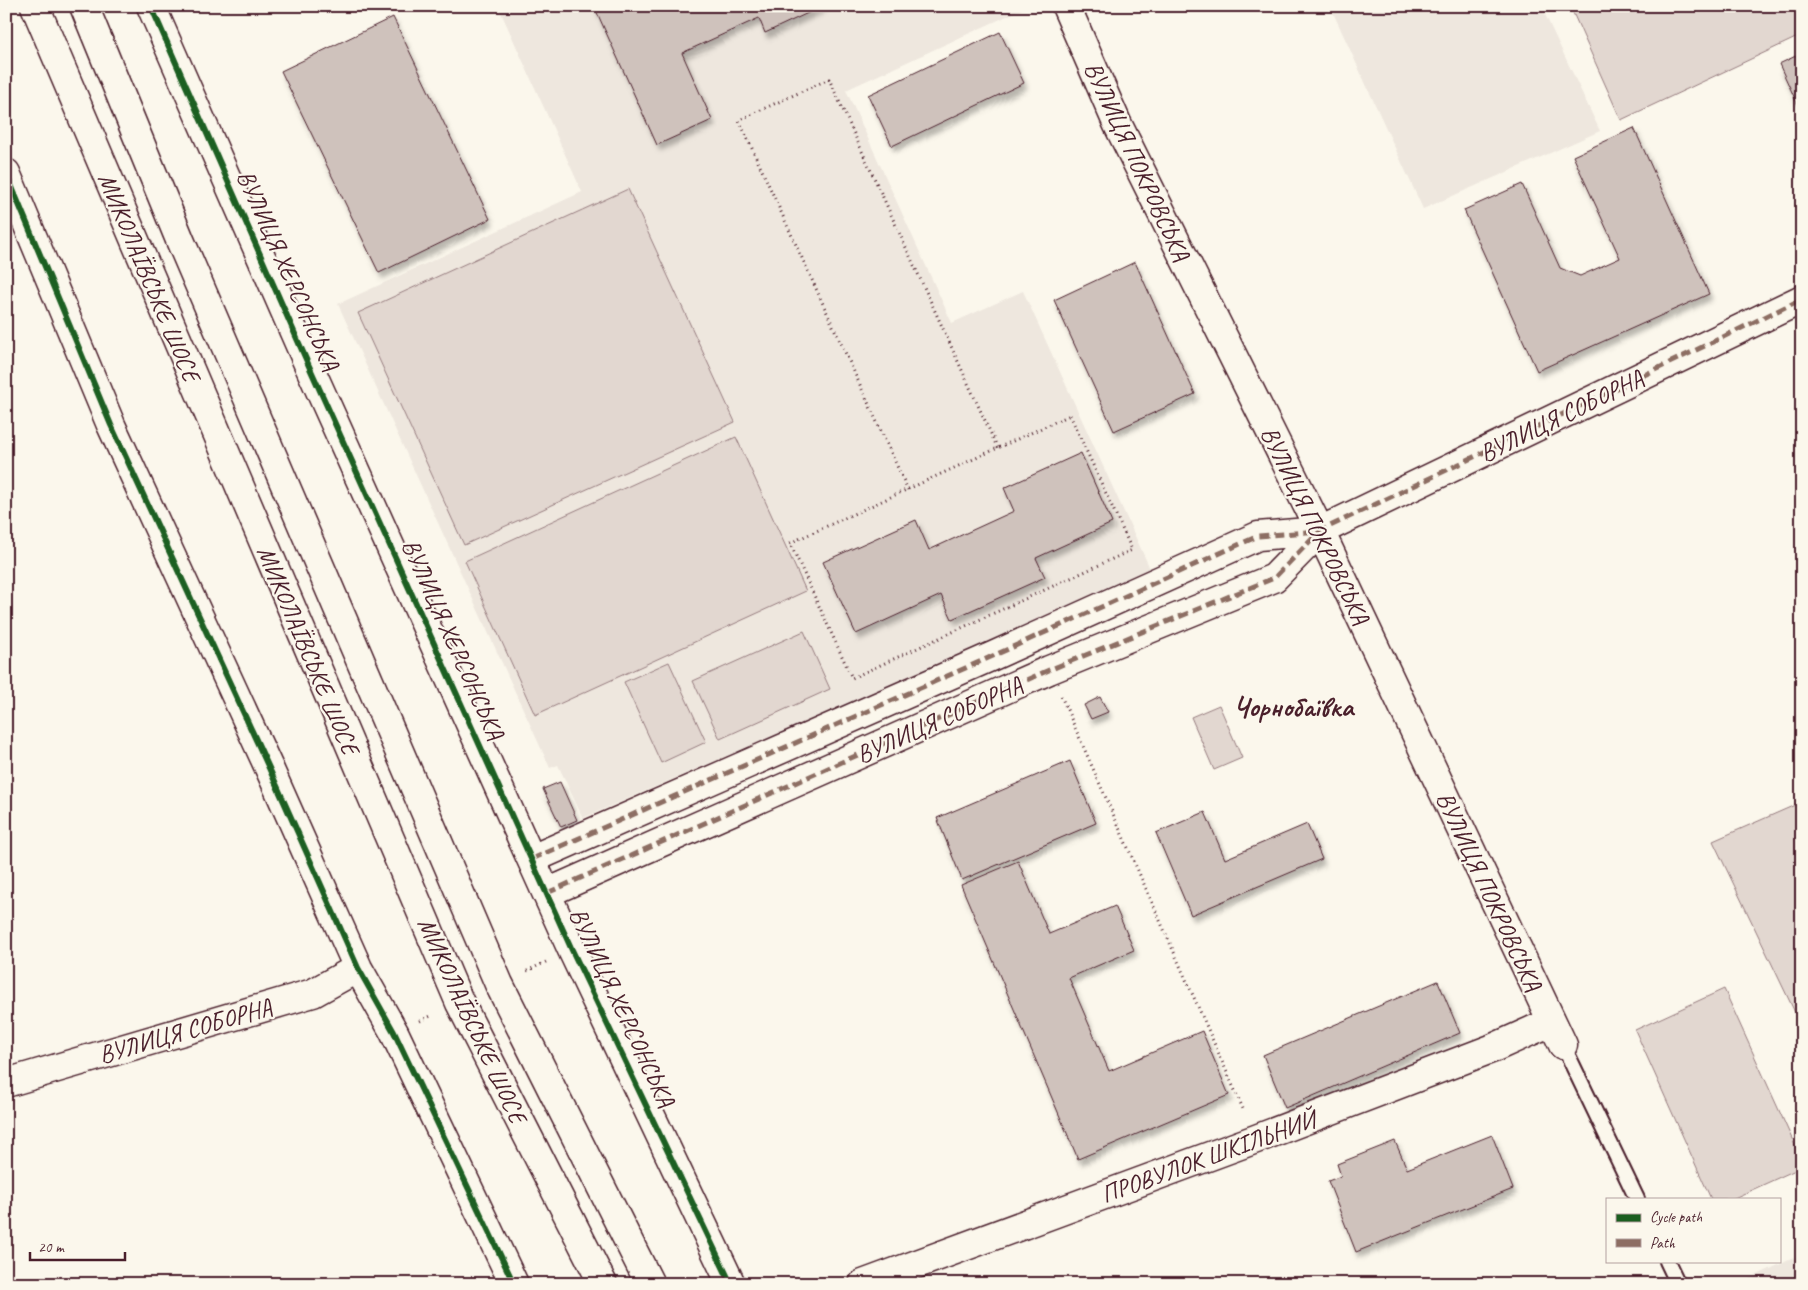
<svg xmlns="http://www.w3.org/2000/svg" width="1808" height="1290" font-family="Caveat,sans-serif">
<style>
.built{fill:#eee7de}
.green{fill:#e2d7d0;stroke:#967b7e}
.building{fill:#cfc2bc;stroke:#4a1f2b;filter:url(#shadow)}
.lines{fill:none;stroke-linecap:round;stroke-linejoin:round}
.lane-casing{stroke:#4a1f2b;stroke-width:18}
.street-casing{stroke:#4a1f2b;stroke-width:31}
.primary-casing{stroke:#4a1f2b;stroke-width:31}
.path{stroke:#4a1f2b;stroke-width:3;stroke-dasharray:1 4;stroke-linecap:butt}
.lane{stroke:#fbf7ec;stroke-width:14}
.street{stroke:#fbf7ec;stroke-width:28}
.primary{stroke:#fbf7ec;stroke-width:28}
.quiet{stroke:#8d6e63;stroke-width:5;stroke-dasharray:10 5;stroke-linecap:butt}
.cycleway-casing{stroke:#fbf7ec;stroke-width:9}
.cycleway{stroke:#1b5e20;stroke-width:6}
.labels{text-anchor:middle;stroke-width:4.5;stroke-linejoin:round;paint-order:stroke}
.street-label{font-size:25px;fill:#4a1f2b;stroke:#fbf7ec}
.quarter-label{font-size:28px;font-weight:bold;fill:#4a1f2b;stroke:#fbf7ec}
</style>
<defs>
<filter id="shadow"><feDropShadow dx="3" dy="5.5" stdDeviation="2.5" flood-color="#0004"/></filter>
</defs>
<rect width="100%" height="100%" fill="#fbf7ec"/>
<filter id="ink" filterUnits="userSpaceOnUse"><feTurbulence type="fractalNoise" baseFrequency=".02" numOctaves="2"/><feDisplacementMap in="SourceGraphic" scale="10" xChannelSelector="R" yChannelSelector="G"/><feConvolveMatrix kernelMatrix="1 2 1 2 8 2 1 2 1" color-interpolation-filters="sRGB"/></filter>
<g filter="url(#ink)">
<path class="built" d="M498 6H1029L846 90 952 323 1023 291 1152 573 583 818 558 765 550 768 338 304 582 192Z
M1330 6H1541L1600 131 1423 209Z
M1802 1254V1284H1738Z"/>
<path class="green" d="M1570 6H1802V35L1621 120Z
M628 189 735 422 464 545 358 313Z
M736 437 806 591 535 715 465 561Z
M804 631 830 689 720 739 693 681Z
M669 662 706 742 661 763 624 682Z
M1219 705 1242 758 1214 770 1191 717Z
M1802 802V1027L1713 841Z
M1724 989 1802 1161V1167L1732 1199H1711L1635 1030Z"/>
<path class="building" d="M594 6H823L765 33 759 18 682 53 712 120 657 145Z
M393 17 490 219 379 273 281 71Z
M1000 32 1024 83 892 146 868 95Z
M1802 53V114L1779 64Z
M1634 128 1709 294 1537 371 1464 210 1522 184 1560 268 1580 276 1620 258 1573 156Z
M1135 262 1195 394 1114 431 1054 300Z
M1081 453 1112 523 1036 558 1045 577 952 619 941 595 856 634 823 562 916 520 929 550 1014 511 1004 488Z
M1100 697 1108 712 1091 719 1084 705Z
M1070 761 1096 823 962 880 937 818Z
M560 782 577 820 561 827 543 789Z
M1205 812 1225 859 1307 824 1322 859 1191 915 1156 833Z
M1018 861 1049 934 1115 906 1134 950 1069 978 1109 1071 1202 1031 1229 1095 1078 1159 961 885Z
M1438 981 1460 1033 1285 1108 1263 1055Z
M1492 1135 1513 1189 1356 1252 1328 1181 1341 1176 1337 1164 1395 1141 1407 1169Z"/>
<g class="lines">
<defs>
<path id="lane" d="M1563 1045 1637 1199
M1667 1261 1678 1284"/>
<path id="street" d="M151 6 309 366 572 950 731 1284
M1066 6 1117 123 1320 531 1563 1045
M6 173 111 425 269 768 358 968 394 1032 514 1284
M532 859 995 655 1258 536 1320 531
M547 893 1049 670 1274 578 1320 531 1802 299
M6 1083 313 993 358 968
M863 1284 1256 1139 1491 1049 1551 1022"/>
<path id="primary" d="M35 6 460 1003 603 1284
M84 6 180 240 499 984 650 1284"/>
</defs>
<use href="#lane" class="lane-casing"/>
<use href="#street" class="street-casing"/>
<use href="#primary" class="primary-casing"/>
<path class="path" d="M1070 415 1132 550 852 678 790 543Z
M908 490 739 120 829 79 998 449
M1061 696 1244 1111
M527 971 546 962
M420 1021 433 1015"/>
<use href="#lane" class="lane"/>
<use href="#street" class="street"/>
<use href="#primary" class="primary"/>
<path class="quiet" d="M532 859 995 655 1258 536 1320 531
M547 893 1049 670 1274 578 1320 531 1802 299"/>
<defs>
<path id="cycleway" d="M151 6 309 366 572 950 731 1284
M6 173 111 425 269 768 358 968 394 1032 514 1284"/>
</defs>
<use href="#cycleway" class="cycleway-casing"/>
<use href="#cycleway" class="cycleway"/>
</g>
</g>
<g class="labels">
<g class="street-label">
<text transform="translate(1138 161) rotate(65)" y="9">ВУЛИЦЯ ПОКРОВСЬКА</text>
<text transform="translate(289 270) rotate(66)" y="9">ВУЛИЦЯ ХЕРСОНСЬКА</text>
<text transform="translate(150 277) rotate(67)" y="9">МИКОЛАЇВСЬКЕ ШОСЕ</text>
<text transform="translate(1561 415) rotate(-26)" y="9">ВУЛИЦЯ СОБОРНА</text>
<text transform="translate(1316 525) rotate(64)" y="9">ВУЛИЦЯ ПОКРОВСЬКА</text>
<text transform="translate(454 639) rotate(66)" y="9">ВУЛИЦЯ ХЕРСОНСЬКА</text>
<text transform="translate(309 650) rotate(67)" y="9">МИКОЛАЇВСЬКЕ ШОСЕ</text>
<text transform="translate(939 719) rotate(-24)" y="9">ВУЛИЦЯ СОБОРНА</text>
<text transform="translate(1490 891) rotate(65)" y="9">ВУЛИЦЯ ПОКРОВСЬКА</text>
<text transform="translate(623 1007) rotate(65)" y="9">ВУЛИЦЯ ХЕРСОНСЬКА</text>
<text transform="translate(473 1020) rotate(65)" y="9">МИКОЛАЇВСЬКЕ ШОСЕ</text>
<text transform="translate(185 1030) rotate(-16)" y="9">ВУЛИЦЯ СОБОРНА</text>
<text transform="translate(1208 1156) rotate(-20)" y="9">ПРОВУЛОК ШКІЛЬНИЙ</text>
</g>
<g class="quarter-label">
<text x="1293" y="716">Чорнобаївка</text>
</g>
</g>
<rect width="1808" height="1290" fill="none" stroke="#fbf7ec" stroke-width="25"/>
<rect x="12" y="12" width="1783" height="1265" fill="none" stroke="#4a1f2b" stroke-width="2" filter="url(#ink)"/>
<rect x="1606" y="1198" width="175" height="65" fill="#fbf7ec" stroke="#b4a19f"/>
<rect x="1616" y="1214" width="25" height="8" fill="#1b5e20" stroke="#b4a19f"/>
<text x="1650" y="1222" font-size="15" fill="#4a1f2b">Cycle path</text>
<rect x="1616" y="1239" width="25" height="8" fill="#8d6e63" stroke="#b4a19f"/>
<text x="1650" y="1248" font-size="15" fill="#4a1f2b">Path</text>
<path d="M30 1252v8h95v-8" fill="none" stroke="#4a1f2b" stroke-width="2.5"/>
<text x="38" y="1252" font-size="15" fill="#4a1f2b" stroke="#fbf7ec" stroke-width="4" paint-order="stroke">20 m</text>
</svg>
